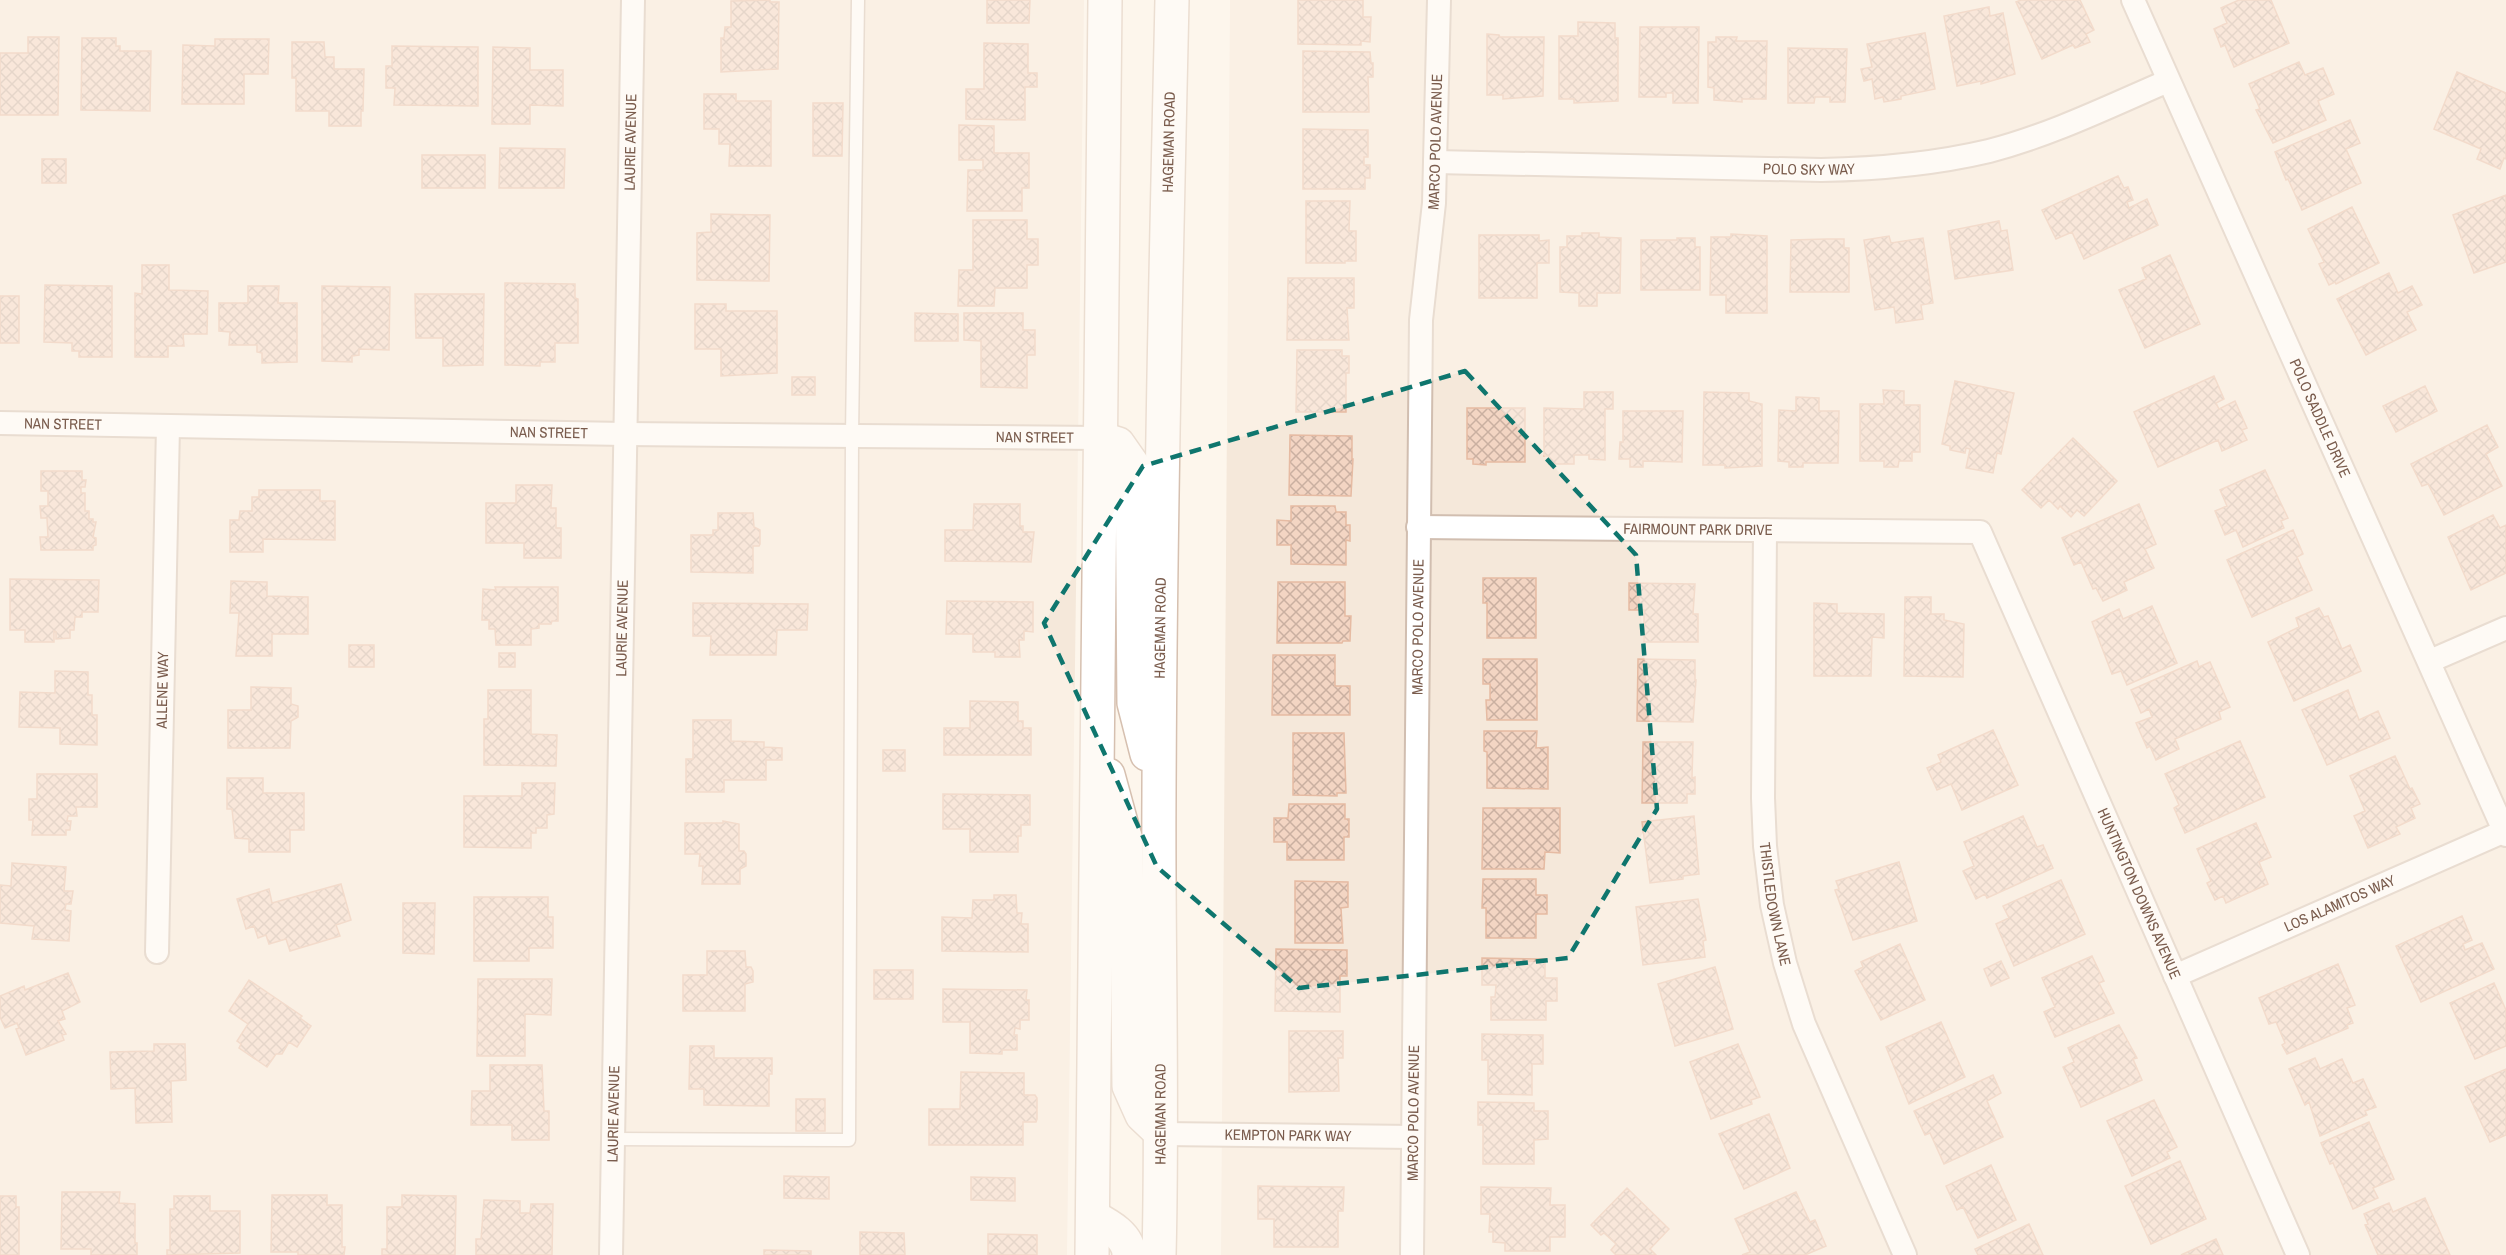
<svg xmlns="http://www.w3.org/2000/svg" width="2506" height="1255" font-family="'Archivo Narrow',sans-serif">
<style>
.residential{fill:#f5e8da}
.building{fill:url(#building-cross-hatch);stroke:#e6bba3;stroke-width:1.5}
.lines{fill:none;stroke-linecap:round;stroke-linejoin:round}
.lane-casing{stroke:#d1beb0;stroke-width:15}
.street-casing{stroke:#d1beb0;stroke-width:26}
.secondary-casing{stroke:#d6c0b0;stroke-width:36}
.lane{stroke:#fff;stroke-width:12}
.street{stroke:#fff;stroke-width:22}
.secondary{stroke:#fff;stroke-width:33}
.marked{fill:none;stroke:#0f766e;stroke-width:4.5;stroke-dasharray:12 8;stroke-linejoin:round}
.labels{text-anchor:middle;stroke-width:5;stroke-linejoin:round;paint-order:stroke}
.street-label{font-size:15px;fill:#7a5c4d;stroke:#fffaf3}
</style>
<defs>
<pattern id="building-cross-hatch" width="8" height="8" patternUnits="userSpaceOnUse" patternTransform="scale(1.5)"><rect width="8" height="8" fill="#f3d5c3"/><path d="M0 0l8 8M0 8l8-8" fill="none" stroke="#cab0a1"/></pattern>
</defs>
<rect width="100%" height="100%" fill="#fdf6ec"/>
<path class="residential" d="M0 0H1084L1067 1255H0Z
M1230 0H2506V1255H1221Z"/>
<path class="building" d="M770 0V2H779L778 69 721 72V38H724L725 27H731V1Z
M987 0H1030L1029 23H987Z
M1298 0H1363V17H1371L1370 42 1361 41V45L1298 44Z
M2021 0H2080L2094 30 2086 34 2090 42 2075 48 2073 45 2042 59 2016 2Z
M2239 0H2271L2289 43 2234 67 2225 45 2221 47 2214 29 2227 23 2221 8Z
M1989 7 1990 16 2003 13 2015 74 1981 84V81L1957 86 1944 16Z
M1578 22 1615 23V38H1618V101L1574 103V99H1559V36H1578Z
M1640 27H1699L1698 103H1673V93H1666V97H1639Z
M1925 33 1935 89 1901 96V99L1884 102 1883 97 1875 99 1872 79 1864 81 1861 69 1872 67 1867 44Z
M1487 34 1499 35 1500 37H1544L1543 96 1503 99V95H1487Z
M28 37H59L58 115H0V53H28Z
M1716 37H1737L1736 41H1767L1766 99H1742V102L1714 100V88L1708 87V42H1716Z
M82 38H116V46H120V51H151L150 111 81 110Z
M215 39H269L268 74H244V104H182L183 45 215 46Z
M292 42H324L325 57H334V69H364L363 111H361V126H329V111H296V78H292Z
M984 43 1028 44V73H1037V87H1025V120L966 119V89H984Z
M392 46 478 47V106L394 105 395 88H386V66H392Z
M493 47 530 48V70H563V106L530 105V124H492Z
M1788 48 1847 49 1845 102H1830V97H1815L1814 103H1788Z
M1303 51 1370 52 1371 63H1373V77H1368L1369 112H1303Z
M2299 62 2305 75 2323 68 2334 94 2318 101 2326 120 2273 143 2256 110 2260 109 2249 84Z
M2457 72 2506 93V159L2504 158 2500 169 2477 159 2481 149 2434 129Z
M704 94H736V101H771V166H729L730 144H719V129H704Z
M813 103H843L842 156H813Z
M2350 120 2360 143 2346 149 2361 183 2302 210 2288 179 2286 180 2275 152Z
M959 125 994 126V153H1029V188H1022V211H967L968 170H983V160H959Z
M1303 129 1368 130V157H1364V165H1370V178H1365V189H1303Z
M500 148 565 149 564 188H499Z
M422 155H485V188H422Z
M42 159H66V183H42Z
M2118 176 2124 188 2128 187 2133 200 2127 202 2129 208 2147 199 2158 225 2084 259 2072 232 2056 239 2042 210Z
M2506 195V262L2474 273 2453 215Z
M1306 201H1350L1349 231H1356V261H1345V263H1306Z
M2352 207 2379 263 2336 284 2335 282 2329 285 2319 264 2324 262 2308 229Z
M711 214 770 215 769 281 697 280V233L711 232Z
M973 220H1027V239H1038V265H1027V288H995L994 306H958L959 270H973Z
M1999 221 2001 231 2007 230 2013 270 1955 279 1948 231Z
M1582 233H1599V237L1621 238 1620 293H1597V306H1579V293L1560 292V247H1567V236H1582Z
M1731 234 1767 236V313H1726V295H1710L1711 237H1731Z
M1479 235H1539V241L1549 240V263H1537V298H1479Z
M1889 236 1891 243 1923 238 1933 303 1921 305 1923 319 1896 323 1894 307 1875 310 1864 240Z
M1677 238H1695V247H1700V290H1641V240H1677Z
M1827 239H1844V248H1849V292H1790L1791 240Z
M2170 255 2200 324 2145 348 2119 290 2146 279 2142 268Z
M142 265H169V290L208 291 207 334H183L184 346H168V357H135V293L142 294Z
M2389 273 2398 293 2412 286 2422 305 2407 312 2416 330 2366 355 2337 299Z
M1288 278H1354V308H1347L1349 340H1287Z
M505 283 575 284V298L578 299V343H555V362H540V366L505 365Z
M45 285 112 286V357H79V351H72V343L44 342Z
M248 286H279L278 303H297V362L262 363V353L257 352V345H229L230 332 219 331V303H248Z
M322 286 390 287 389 350 359 349V355L352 356V362L322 361Z
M415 294H484L483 365 443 366V338H416Z
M0 296H19V343H0Z
M695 304H726V311H777V373L721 376V349H695Z
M915 313 958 314V341H915Z
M964 313H1023V330H1035V355H1027V388L981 387V341L964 340Z
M1297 350H1342V356H1349V373H1346V412H1296Z
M2214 376 2224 399 2216 403 2219 409 2235 401 2247 428 2242 430 2247 440 2222 451 2218 440 2158 467 2134 412Z
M792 377H815V395H792Z
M1955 381 2014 393 2001 454 1997 453 1993 473 1966 468 1970 449 1966 448 1965 453 1950 450V446L1942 444Z
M2425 386 2437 411 2396 432 2383 406Z
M1883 390 1904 391V405H1920V452H1912V461H1899L1898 467H1884V461H1860V404H1884Z
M1584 392H1613V409H1605V460L1589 459V455H1574V464H1549V456H1544V408L1584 409Z
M1704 392 1749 393V401L1762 404V466L1725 468V465H1703Z
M1796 397 1819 398V411H1839L1838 463H1803V467H1789V462L1778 461 1779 410 1796 411Z
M1467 408H1525V462H1486V465L1473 464V459H1467Z
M1623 411H1683L1682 462 1643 461V467H1630V459H1619L1620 442H1623Z
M2487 425 2498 447 2486 454 2502 486 2444 515 2428 484 2422 486 2411 464Z
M1290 435 1352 436V459H1353L1351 496 1289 495Z
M2073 438 2117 481 2084 516 2077 510 2071 517 2060 506 2058 509 2049 500 2041 508 2022 490Z
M2265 470 2288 518 2281 521 2284 528 2243 547 2236 530 2225 535 2215 511 2227 506 2220 490Z
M41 471H82V480H86L85 487H81V493H85V511H89V519H93V522H96L93 537 96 538V545L93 546V550H41L40 537H48L47 518H41L40 506H48V491H41Z
M516 485H552L551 508H556V528H561V558H524V543H486V503H516Z
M259 490H320V501H335V540L263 539V552H230V520H239L240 511H252V497H259Z
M974 504H1020V526H1023V532H1034L1031 562 945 561V530H973Z
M2139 504 2156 544 2145 549 2154 568 2124 582 2127 590 2103 601 2096 588 2093 589 2081 562 2074 565 2062 538Z
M1291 506H1335L1336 512H1346V525H1350V541L1346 540V565L1291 564V545H1277V520L1291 521Z
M718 513H753L754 527 760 530V544L759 546H753V573L691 572V535H713V530H718Z
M2493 515 2500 528 2506 525V573L2471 590 2448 537Z
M2293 530 2303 554 2297 557 2312 590 2252 617 2227 560Z
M1483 578H1536V638H1487V603H1483Z
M10 579 99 580 98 612H82V617H75L74 630H70V638L56 639V632L54 631V642H25V630H10Z
M231 581 267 582V596L308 597V634H272V656H236L239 613H230Z
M1278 582H1345V616H1351L1350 641H1343L1342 643H1277Z
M1629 583 1695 584 1693 614H1698V642H1644V610H1629Z
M495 587H558V621H552L551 624H539V628L531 629V645H496L495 629H489V620H482L483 589 496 590Z
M1905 597H1931V614H1944V620L1964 624 1963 677 1904 676Z
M947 601 1033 602V632L1024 631V640H1019L1020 657H995V652H973V634H946Z
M693 603 808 604 807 630H777L776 655H710L711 636H693Z
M1814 603 1837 604V613L1884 614V638L1872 637 1871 676H1814Z
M2152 606 2177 663 2127 685 2121 671 2112 674 2092 622 2119 609 2123 619Z
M2319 608 2324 617 2328 616 2342 649 2350 645 2361 671 2294 701 2268 642 2299 627 2296 618Z
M349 645H374V667H349Z
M499 653H515V667H499Z
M1273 655H1335V686H1350V715H1272Z
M1483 659H1537V720H1487L1486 700H1490V684H1483Z
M1638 659 1695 660V680H1696L1693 722 1637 721Z
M2197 661 2199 667 2210 662 2230 707 2219 712 2221 719 2175 739 2179 749 2156 760 2150 746 2147 748 2136 723 2152 717 2149 709 2141 713 2131 690Z
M55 671 88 672V695H92V715H97V745L60 744V728L19 727 20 692 55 693Z
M251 687 291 688V704L298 706V717L291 721 290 748H228V710H251Z
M488 690H531V734L557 735 556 766 484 765V719H488Z
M2348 690 2359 720 2378 711 2390 738 2327 765 2302 710Z
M970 701 1018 702V721H1023V728H1031V755H944V728H970Z
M693 720H731V741L764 742V747L782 748V760H766V780H724V792H686V759H693Z
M1993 730 2018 785 1962 810 1951 784 1937 790 1927 768 1941 762 1938 755Z
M1484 731H1537L1536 748 1548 747V789L1487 788V752L1484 751Z
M1293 733H1344L1346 793H1337V796L1293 795Z
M2240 741 2265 797 2185 833 2174 808 2179 805 2165 774Z
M1643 742H1693L1692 778 1695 777V794H1687V803H1642Z
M883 750H905V771H883Z
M2395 756 2410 789 2412 788 2420 804 2411 808 2415 818 2396 827 2400 834 2368 848 2354 816 2365 811 2350 776Z
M37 774H97V807H76L77 816H68L67 821H71L70 830H66V835H32L33 820H29V799H37Z
M227 778H263V793H304V830H290V852H249V839L235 838 232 809H227Z
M522 783H555L554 814 547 815V828H536V833H531V848L464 847V796H522Z
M943 794 1030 795V825H1021V836H1018V852H970V829H943Z
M1289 804H1345V819H1349V837H1344V860H1287V842H1274V818H1288Z
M1483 808H1560V853L1545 852 1544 869H1482Z
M1694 816 1699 874 1683 876V879L1650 883 1642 822Z
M2023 816 2037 847 2043 845 2053 868 1987 898 1985 894 1976 899 1963 871 1974 866 1964 842Z
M723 821 739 824V851H744L746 854V866L740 869V884H702L703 866H699L700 854H685V823H723Z
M2256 823 2271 857 2259 862 2268 884 2226 903 2223 896 2215 900 2207 883 2211 881 2197 849Z
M1899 862 1917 921 1853 940 1835 890 1839 889 1836 881Z
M12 863 66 867 64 891H73L71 904H66L65 910 71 911 69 941 32 939 34 926 0 923V885L11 886Z
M1483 879H1536V895H1547V914H1536V938H1486V908H1482Z
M2061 880 2085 934 2014 966 1996 924 2009 918 2003 906Z
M1295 881 1348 882V907L1341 908 1343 943H1295Z
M341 884 351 920 336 925 340 936 290 951 286 939 269 944 266 935 258 938 254 926 246 929 237 899 269 889 272 903Z
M994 895H1016L1017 913H1022L1021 924H1028V952L942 951V917L972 918 973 900H994Z
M474 897H548V917H553V948H529V961H474Z
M1698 899 1706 940 1703 941 1705 957 1643 965 1636 907Z
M403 903H435L434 954 403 953Z
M2462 916 2472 940 2463 944 2465 950 2482 943 2494 969 2421 1002 2396 946Z
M1900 944 1925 1000 1881 1020 1855 971 1863 967 1861 962Z
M1276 949 1347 950V976H1340V1012L1275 1011Z
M707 951H745L746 967H751L753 971V982L745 984V1011H683V975H707Z
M2092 956 2104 981 2099 983 2114 1013 2055 1037 2044 1012 2055 1007 2042 978Z
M1482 958 1545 959V978H1557V1001H1546V1020H1491V997H1495L1496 985H1482Z
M2001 961 2009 978 1991 986 1984 969Z
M2338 964 2355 1005 2347 1008 2353 1023 2347 1025 2348 1028 2287 1054 2282 1045 2285 1043 2276 1022 2269 1024 2259 998Z
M1715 967 1733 1029 1675 1046 1658 984Z
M874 970H913V999H874Z
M68 973 80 1002 62 1011 65 1019 58 1021 66 1034 62 1035 64 1040 26 1055 16 1029 19 1028 17 1023 5 1028 0 1017V996L24 986 25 990Z
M478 979H552L551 1015 525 1014V1056H477Z
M249 980 302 1016 300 1018 311 1026 297 1047 289 1042 282 1054H276L267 1067 239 1048 241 1044 237 1041 248 1024 229 1011Z
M2494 983 2506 1010V1046L2475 1059 2450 1003Z
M943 989 1027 990 1026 1000H1029V1020H1020V1029L1015 1028 1014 1035H1017V1050H1002V1054L970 1053V1022H943Z
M1941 1022 1965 1077 1909 1104 1886 1047Z
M2119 1025 2137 1058 2133 1059 2142 1080 2081 1107 2063 1067 2074 1062 2068 1048Z
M1289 1031H1343V1058H1338L1339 1091 1289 1092Z
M1482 1034 1543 1035V1064H1532V1095L1488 1094V1060H1482Z
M154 1044H185L186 1080 171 1081 172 1122 136 1123 135 1088 111 1089 110 1052 154 1051Z
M1738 1044 1760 1097 1751 1100 1752 1104 1711 1119 1690 1062Z
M690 1046H714V1058H772V1074H769V1106L704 1105V1089H689Z
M2315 1058 2320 1069 2342 1059 2353 1083 2363 1079 2376 1107 2365 1111 2367 1115 2320 1136 2309 1102 2305 1105 2289 1069Z
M490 1065H542L544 1111H549V1140H512V1125H471L472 1091H490Z
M2506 1069V1135L2490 1142 2465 1087Z
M961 1072 1024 1073V1095H1035L1037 1098V1119L1036 1122H1023V1145H929V1109H960Z
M1993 1075 2001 1093 1987 1101 2003 1137 1944 1164 1930 1133 1925 1135 1914 1111Z
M796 1099H825V1131H796Z
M2154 1100 2177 1147 2167 1152 2170 1158 2132 1176 2107 1121Z
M1478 1102 1534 1103V1111H1548V1139L1534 1140V1164H1483V1125H1478Z
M1769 1114 1790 1168 1744 1189 1719 1134Z
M2369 1122 2394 1179 2373 1188 2378 1198 2353 1209 2333 1163 2330 1164 2321 1143Z
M2180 1161 2206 1219 2151 1244 2125 1186Z
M1991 1165 2016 1220 1978 1238 1963 1207 1957 1210 1946 1186Z
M784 1176 829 1177V1199L784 1198Z
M971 1177 1015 1178V1201L971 1200Z
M1258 1186 1344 1187 1343 1211H1338V1247H1274V1219H1258Z
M1481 1187 1551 1188 1550 1205H1565V1237H1550V1251H1505V1243L1493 1242V1232H1489L1490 1214H1481Z
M1627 1188 1669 1229 1650 1249 1656 1255H1616L1611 1250 1616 1244 1604 1233 1601 1235 1591 1225Z
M62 1192H120L119 1203 135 1204V1243H137V1255H91V1249H61Z
M1796 1192 1810 1222 1815 1220 1826 1246 1805 1255H1742L1750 1252 1735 1219Z
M272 1195H327V1205H342V1247H345L344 1255H298V1252H271Z
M402 1195 456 1196 455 1255H382V1249H387V1207H402Z
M0 1196H16V1207H19V1255H0Z
M174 1196H210V1211H240V1253L167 1255V1250H170V1209H174Z
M2425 1198 2450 1255H2378L2365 1225 2368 1224 2364 1214 2389 1203 2393 1212Z
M484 1200 520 1201V1213H530L531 1204H553L552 1255H476V1239H481Z
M2029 1224 2043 1255H1978L1975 1249Z
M860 1232 904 1233 905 1255H860Z
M988 1234 1037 1235V1255H988Z
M2216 1239 2223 1255H2181Z
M764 1250 811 1251V1255H764Z"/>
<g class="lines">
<defs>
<path id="lane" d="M612 1139 849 1140 852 436 858 0"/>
<g id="street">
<path id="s1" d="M2133 0 2506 835"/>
<path id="s2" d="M1435 162 1821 170C1878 169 1934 164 1989 151 2051 135 2110 106 2168 81"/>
<path id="s3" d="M0 423 625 434 1099 438"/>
<path id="s4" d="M1418 527 1980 532 2298 1255"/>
<path id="s5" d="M1765 530 1763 798 1765 846 1772 905 1785 963 1804 1024 1905 1255"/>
<path d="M2430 661 2506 628"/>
<path id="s6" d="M157 952 168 426"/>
<path id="s7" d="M2175 976 2505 831"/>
<path id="s8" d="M1162 1134 1413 1137"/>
<path id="s9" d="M611 1255 633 0"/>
<path id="s10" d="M1412 1255 1421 320 1434 203 1439 0"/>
</g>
<g id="secondary">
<path d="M1099 438 1118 444 1132 464 1134 703 1147 754"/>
<path d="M1108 775 1126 841 1129 1086 1142 1115 1162 1134"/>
<path d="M1093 1217C1108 1225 1129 1236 1129 1255"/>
<path d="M1092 1255 1105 0"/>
<path id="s11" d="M1159 1255C1163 1101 1158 948 1159 795 1160 530 1166 265 1172 0"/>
</g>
</defs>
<use href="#lane" class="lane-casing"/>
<use href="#street" class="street-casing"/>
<use href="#secondary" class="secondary-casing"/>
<use href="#lane" class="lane"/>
<use href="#street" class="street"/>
<use href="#secondary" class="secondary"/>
</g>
<path d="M0 0H2506V1255H0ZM1465 371 1636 555 1657 809 1568 958 1299 988 1157 867 1044 623 1143 466Z" fill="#fdf6ec" fill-opacity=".55" fill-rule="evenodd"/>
<path class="marked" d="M1465 371 1636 555 1657 809 1568 958 1299 988 1157 867 1044 623 1143 466Z"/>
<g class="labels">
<g class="street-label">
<text dy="5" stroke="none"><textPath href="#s9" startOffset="1113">LAURIE AVENUE</textPath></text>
<text dy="5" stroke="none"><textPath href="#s11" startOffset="1113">HAGEMAN ROAD</textPath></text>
<text dy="5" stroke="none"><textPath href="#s10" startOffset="1114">MARCO POLO AVENUE</textPath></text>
<text dy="5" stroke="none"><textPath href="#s2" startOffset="374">POLO SKY WAY</textPath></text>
<text dy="5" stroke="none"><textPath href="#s1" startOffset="458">POLO SADDLE DRIVE</textPath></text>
<text dy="5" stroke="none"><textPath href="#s3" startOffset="63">NAN STREET</textPath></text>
<text dy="5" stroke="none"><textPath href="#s3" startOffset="549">NAN STREET</textPath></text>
<text dy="5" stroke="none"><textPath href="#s3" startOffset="1035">NAN STREET</textPath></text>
<text dy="5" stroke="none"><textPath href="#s4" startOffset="280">FAIRMOUNT PARK DRIVE</textPath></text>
<text dy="5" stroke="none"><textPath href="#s9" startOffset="627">LAURIE AVENUE</textPath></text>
<text dy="5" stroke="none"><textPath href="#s11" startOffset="627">HAGEMAN ROAD</textPath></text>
<text dy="5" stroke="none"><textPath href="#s10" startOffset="628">MARCO POLO AVENUE</textPath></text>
<text dy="5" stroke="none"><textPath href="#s6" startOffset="262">ALLENE WAY</textPath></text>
<text dy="5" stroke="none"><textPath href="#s4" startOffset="957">HUNTINGTON DOWNS AVENUE</textPath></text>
<text dy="5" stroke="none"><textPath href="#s5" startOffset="375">THISTLEDOWN LANE</textPath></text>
<text dy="5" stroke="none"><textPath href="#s7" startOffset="180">LOS ALAMITOS WAY</textPath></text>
<text dy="5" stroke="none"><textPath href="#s9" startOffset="141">LAURIE AVENUE</textPath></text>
<text dy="5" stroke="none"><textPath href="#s11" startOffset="141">HAGEMAN ROAD</textPath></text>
<text dy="5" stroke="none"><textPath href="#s10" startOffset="142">MARCO POLO AVENUE</textPath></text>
<text dy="5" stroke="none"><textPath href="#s8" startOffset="126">KEMPTON PARK WAY</textPath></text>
</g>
</g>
</svg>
